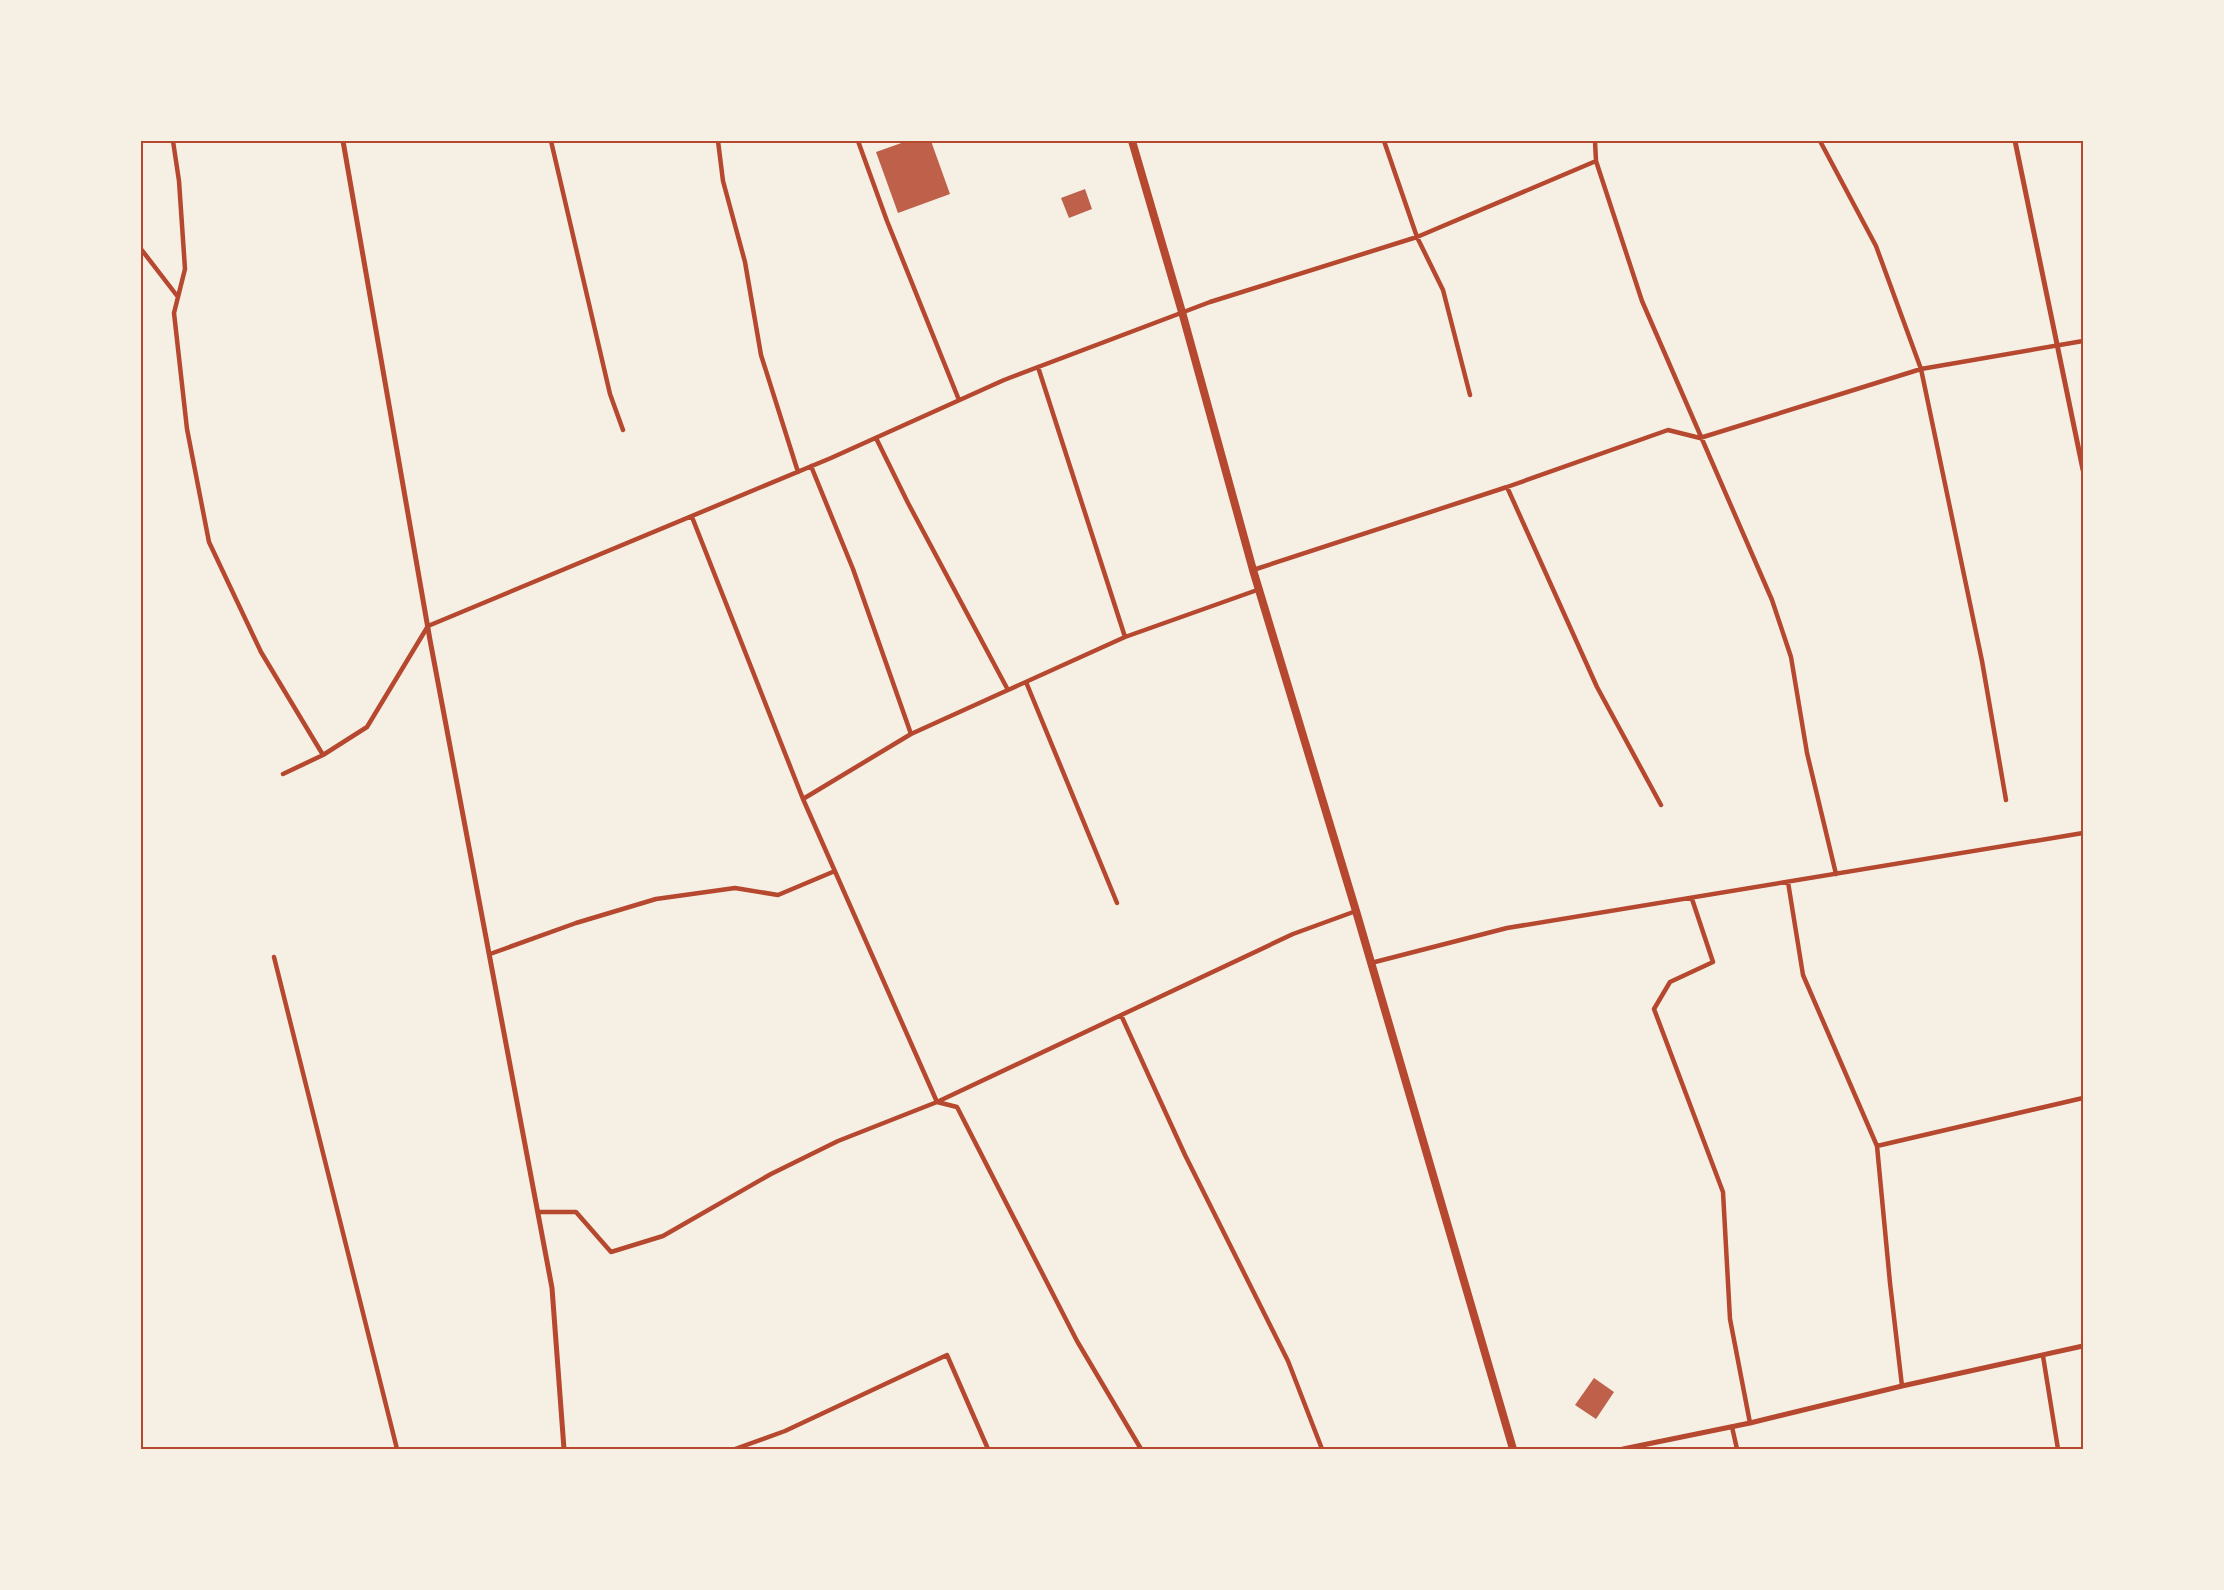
<svg xmlns="http://www.w3.org/2000/svg" width="2224" height="1590" font-family="'IBM Plex Sans',sans-serif">
<style>
.building{fill:#bf614a}
.lines{fill:none;stroke-linecap:round;stroke-linejoin:round}
.minor{stroke:#b5482f;stroke-width:4.5}
.tertiary{stroke:#b5482f;stroke-width:5}
.trunk{stroke:#b5482f;stroke-width:8}
.neatline{fill:none;stroke:#b5482f;stroke-width:2}
</style>
<rect width="100%" height="100%" fill="#f6efe4"/>
<path class="building" d="M907 141H931L950 194 898 213 876 152Z
M1085 189 1092 209 1069 218 1061 198Z
M1594 1378 1614 1392 1596 1419 1575 1405Z"/>
<g class="lines">
<path class="minor" d="M173 141 179 181 185 269 174 313 187 429 209 542 261 652 323 755
M551 141 610 394 623 430
M718 141 723 181 745 262 761 355 798 472
M858 141 887 221 959 400
M1384 141 1417 237 1443 290 1470 395
M1595 141 1596 161 1642 301 1772 600 1791 657 1807 753 1836 874
M1820 141 1876 246 1921 369 1982 661 2006 800
M141 249 178 297
M1038 367 1125 637
M876 438 908 503 1008 690
M811 466 853 569 911 734
M1507 487 1597 687 1661 805
M692 517 803 799 937 1102 957 1107 1077 1341 1141 1449
M1253 570 1507 487 1668 430 1700 438 1921 369 2083 341
M1026 682 1117 903
M283 774 323 755 367 727 428 626 831 458 1004 380 1210 302 1417 237 1596 161
M803 799 911 734 1008 690 1125 637 1260 589
M1788 882 1803 975 1877 1146 1890 1283 1902 1386
M1692 899 1713 962 1670 982 1654 1009 1723 1192 1730 1319 1750 1423
M490 954 576 923 656 899 735 888 778 895 835 871
M274 957 397 1449
M1371 963 1507 928 2083 833
M1121 1015 1185 1155 1288 1361 1322 1449
M1877 1146 2083 1098
M538 1212H576L611 1252 663 1236 771 1174 838 1141 937 1102 1293 934 1356 911
M2043 1356 2058 1449
M1732 1427 1737 1449
M735 1449 785 1431 947 1355 988 1449"/>
<path class="tertiary" d="M343 141 430 640 552 1288 564 1449
M2015 141 2083 470
M1623 1449 1750 1423 1902 1386 2083 1346"/>
<path class="trunk" d="M1132 141 1182 312 1253 570 1356 911 1513 1449"/>
</g>
<rect width="2224" height="1590" fill="none" stroke="#f6efe4" stroke-width="285"/>
<rect x="142" y="142" width="1940" height="1306" class="neatline"/>
</svg>
